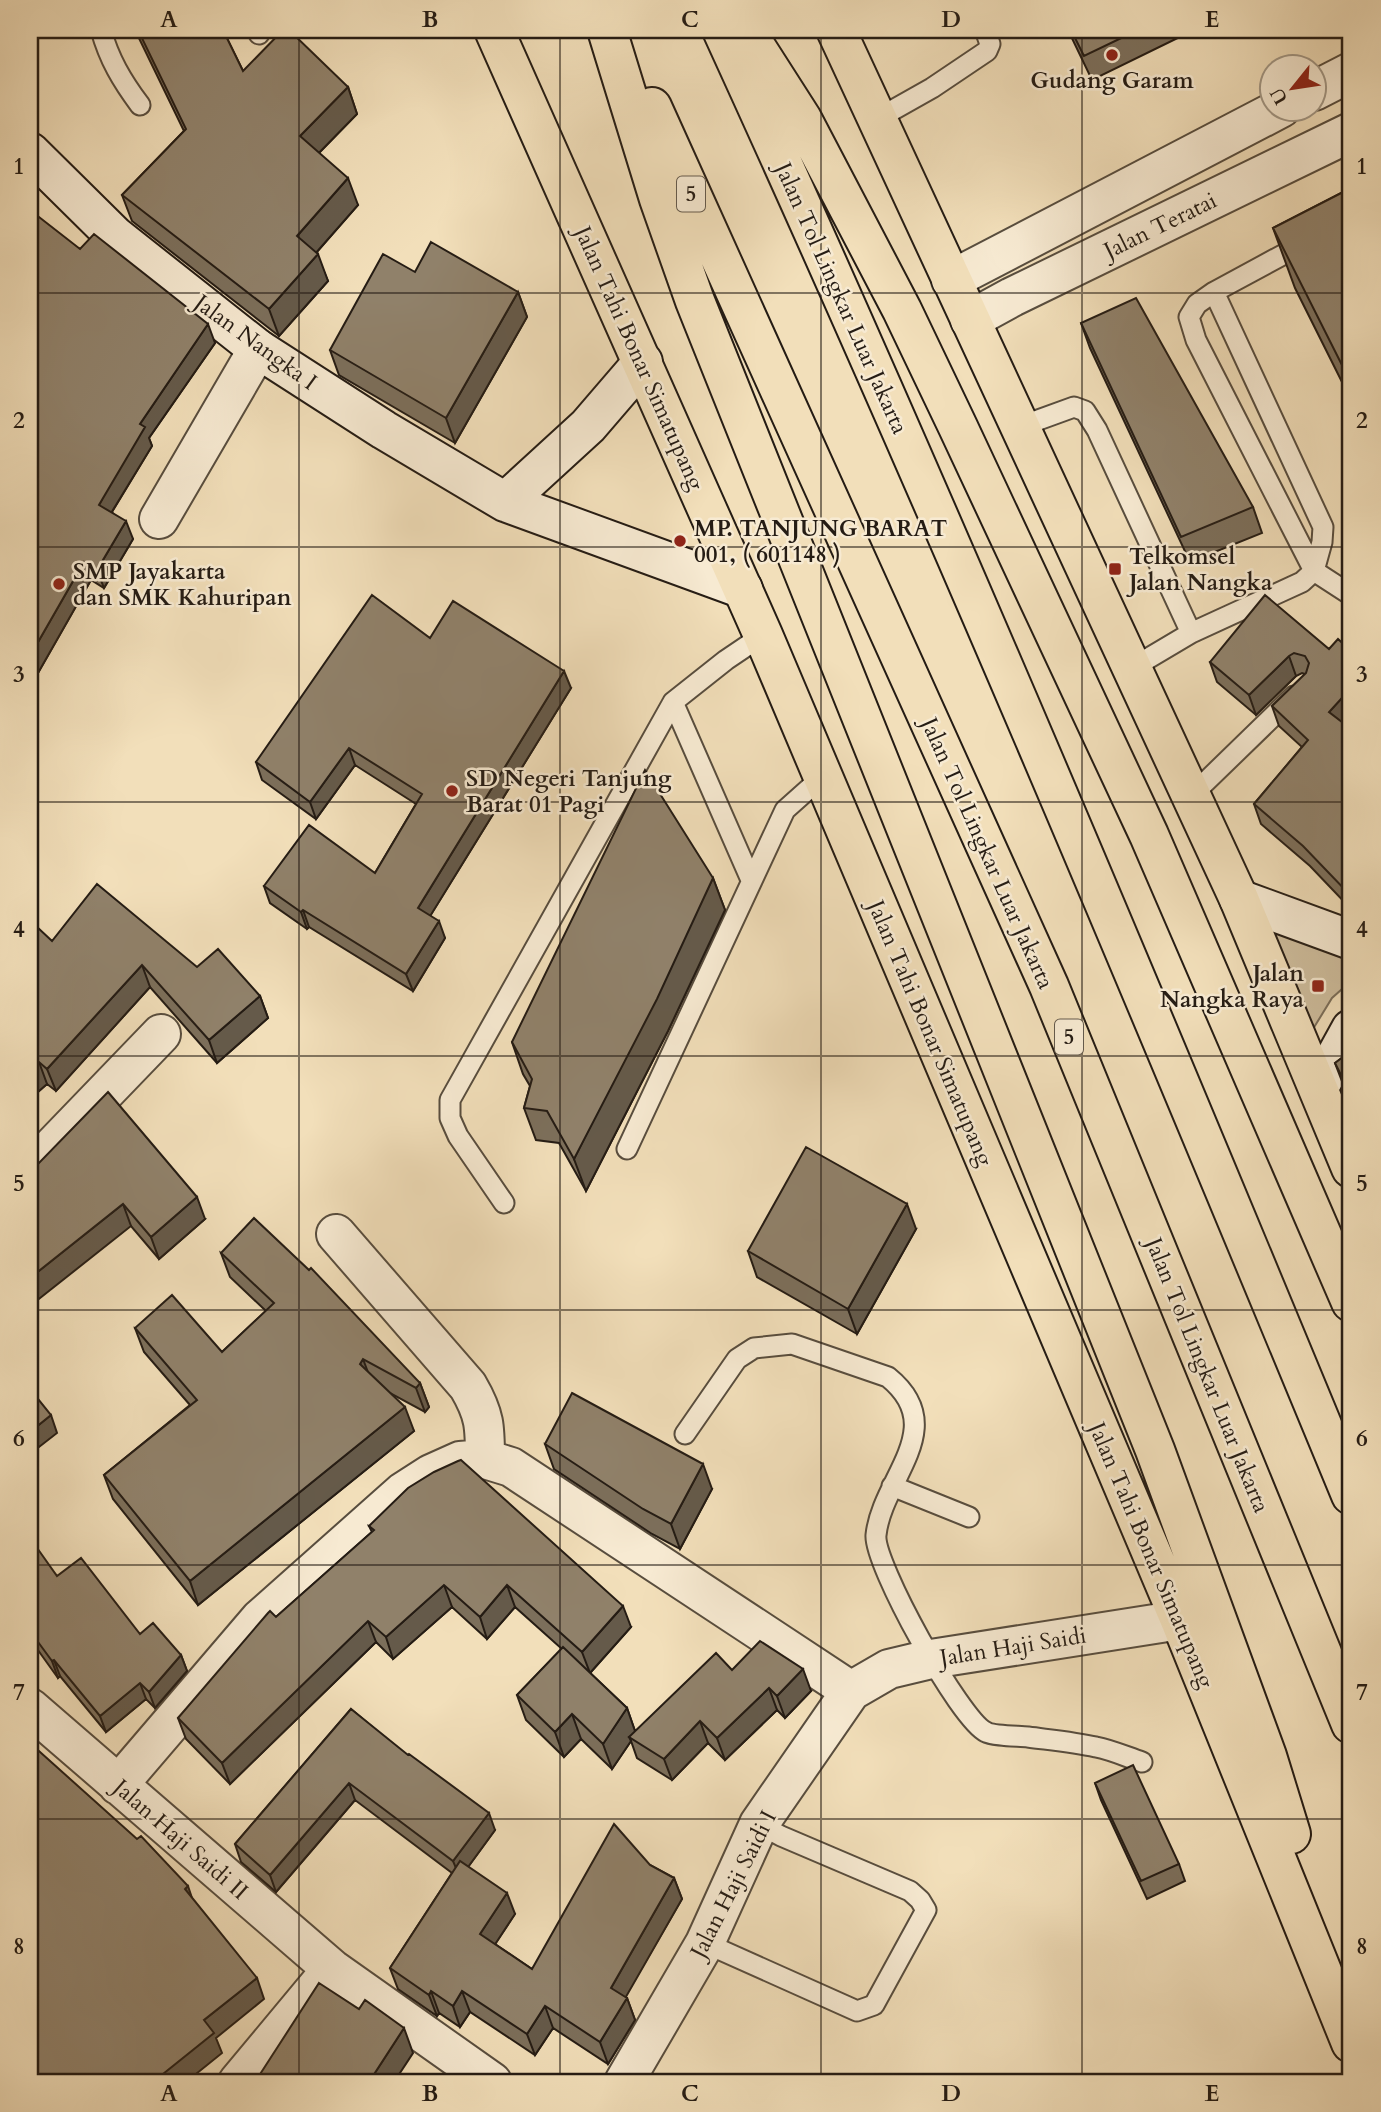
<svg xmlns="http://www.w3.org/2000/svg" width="1381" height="2112" font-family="Cardo,serif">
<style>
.green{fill:#cfbe9e;stroke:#7a6d59;stroke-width:2}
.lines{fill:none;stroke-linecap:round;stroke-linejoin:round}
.lane-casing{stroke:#584d3e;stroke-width:23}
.street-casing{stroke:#584d3e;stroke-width:42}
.secondary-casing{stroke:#251c14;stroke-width:42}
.highway-casing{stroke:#251c14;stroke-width:42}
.lane{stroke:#f7ead2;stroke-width:19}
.street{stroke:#f7ead2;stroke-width:38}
.secondary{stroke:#f7ead2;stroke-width:38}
.highway{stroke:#f2dfba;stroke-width:38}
.wall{fill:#7c6f5b;stroke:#251c14;stroke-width:2}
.shaded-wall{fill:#655a4a;stroke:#251c14;stroke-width:2}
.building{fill:#90816a;stroke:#251c14;stroke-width:2}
.grid{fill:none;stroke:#251c14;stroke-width:2;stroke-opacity:0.55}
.poi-dot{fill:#8f2418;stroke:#f7ead2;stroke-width:2.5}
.labels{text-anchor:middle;stroke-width:5;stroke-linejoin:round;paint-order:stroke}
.shield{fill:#f7ead2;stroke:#645a4d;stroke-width:2}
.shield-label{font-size:21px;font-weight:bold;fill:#251c14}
.poi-label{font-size:23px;font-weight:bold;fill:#251c14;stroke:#f7ead2;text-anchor:start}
.street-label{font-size:23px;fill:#251c14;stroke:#f7ead2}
.neatline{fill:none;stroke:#251c14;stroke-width:2.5}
.grid-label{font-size:23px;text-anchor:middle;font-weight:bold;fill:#251c14}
</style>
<rect width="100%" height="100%" fill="#f2dfba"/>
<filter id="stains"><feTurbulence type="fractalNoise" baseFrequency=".00286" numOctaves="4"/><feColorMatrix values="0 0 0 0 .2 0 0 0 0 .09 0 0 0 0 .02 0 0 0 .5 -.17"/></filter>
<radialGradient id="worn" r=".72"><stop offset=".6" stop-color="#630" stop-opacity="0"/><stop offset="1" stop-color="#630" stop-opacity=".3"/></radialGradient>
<path class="green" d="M1254 912 1351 961V981L1332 998 1313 1029Z"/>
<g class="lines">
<defs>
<path id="lane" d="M101 30C109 59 122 81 140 105
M258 30 259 34
M877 119 932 88 987 51 990 44 985 30
M1214 292 1323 527 1322 542 1314 571 1351 595
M1019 427 1074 407 1085 411 1097 430 1191 633
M1132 668 1191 633 1302 582 1314 571 1196 340 1189 317 1197 304 1214 292 1351 218
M673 702 751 880
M1191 796 1294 696
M627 1149 785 810 822 777
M504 1203 458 1136 450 1118V1100L673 702 726 660 763 635
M685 1434 737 1359 754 1348 792 1344 888 1377C951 1428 882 1478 876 1535 873 1563 960 1720 986 1732 993 1736 1018 1736 1028 1737 1051 1740 1074 1742 1096 1747 1112 1750 1127 1757 1142 1762
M892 1486 969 1517
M705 1943 857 2011 874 2005 926 1910 920 1900 910 1891 781 1836 759 1824"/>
<path id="street" d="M1314 91 1351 72
M951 280 1281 108
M970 320 1012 297 1351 132
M159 519 258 349
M30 1170 161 1034
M336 1234 468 1386C485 1415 485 1427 485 1459
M30 1708 332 1969 492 2082
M118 1785 260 1619 403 1492 431 1474 460 1461 485 1459 511 1467 851 1691
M238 2082 332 1969
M624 2082 705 1943 759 1824 851 1691 889 1669 931 1659 1180 1620"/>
<path id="secondary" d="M30 152 115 236 258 349 384 430 505 502 743 589
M505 502 588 426 643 362
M1239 899 1351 940
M1319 1087 1351 1029"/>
<path id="highway" d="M494 30 763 635 1180 1620 1351 2043
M607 30 659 199 695 301 1155 1450 1267 1756 1291 1834
M722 30C943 513 1148 1004 1351 1495
M745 30 802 119 902 310 958 427 1149 835 1351 1302
M836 30 1239 899 1351 1168
M652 107 1049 986 1351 1724"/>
</defs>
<use href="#lane" class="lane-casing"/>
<use href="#street" class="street-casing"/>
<use href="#secondary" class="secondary-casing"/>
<use href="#highway" class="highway-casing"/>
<use href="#lane" class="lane"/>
<use href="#street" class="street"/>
<use href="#secondary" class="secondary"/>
<use href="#highway" class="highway"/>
</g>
<path class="wall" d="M135 30H223L243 71 348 87 357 114 319 153 358 205 316 253 328 281 279 336 132 221 122 195 184 131Z
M1068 30H1194L1092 80Z
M1351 188V400L1295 288 1273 228Z
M80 249 215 343 149 438 152 446 112 512 133 539 104 588 91 580 30 687Z
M415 272 518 292 527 317 455 443 339 375 330 350Z
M1081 323 1253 507 1262 533 1190 562 1090 348Z
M430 638 571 688 430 916 445 938 413 991 309 927 307 929 270 903 264 886 375 873 416 804 355 765 316 819 262 780 256 762Z
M1329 649 1344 723 1351 729V909L1310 866 1261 824 1254 804 1302 747 1279 726 1272 706 1305 674 1302 673 1296 676 1256 715 1217 682 1210 662Z
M713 878 725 910 668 1031 586 1191 559 1143 536 1140 524 1108 530 1086 523 1074 512 1042Z
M52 941 197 967 260 996 268 1018 217 1063 150 987 56 1091 47 1084 30 1099Z
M1351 1051V1102L1345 1089 1335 1063Z
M30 1169 205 1219 159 1259 131 1226Z
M916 1229 857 1334 757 1277 748 1251Z
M221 1253 420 1383 429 1407 425 1412 392 1394 414 1431 198 1605 113 1499 104 1475 190 1405 144 1352 135 1328 222 1352 266 1311 230 1277Z
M545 1444 712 1489 680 1549 652 1534 554 1469Z
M369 1526 631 1627 590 1673 627 1708 635 1731 732 1670 811 1691 785 1718 777 1710 725 1760 708 1743 672 1780 637 1758 631 1741 612 1769 581 1739 564 1757 526 1720 517 1695 562 1649 515 1607 487 1639 452 1607 393 1659 376 1642 230 1784 186 1739 178 1718 276 1617 372 1532Z
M30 1549 57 1576 140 1634 181 1655 187 1671 155 1708 146 1699 106 1732 60 1676 58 1678 30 1639Z
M351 1709 495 1830 468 1867 515 1914 495 1944 532 1969 650 1865 674 1878 682 1899 625 1997 627 1998 635 2020 608 2064 553 2028 535 2055 470 2012 460 2027 439 2013 437 2016 398 1989 390 1968 452 1873 355 1800 276 1892 241 1862 235 1844Z
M1095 1783 1179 1864 1185 1881 1147 1899 1101 1800Z"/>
<path class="shaded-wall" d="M348 87 357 114 309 163 300 136Z
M348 178 358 205 307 263 297 236Z
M318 254 328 281 279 336 269 309Z
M518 292 527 317 455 443 446 418Z
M208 324 215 343 149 438 152 446 105 523 99 505 140 424Z
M126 521 133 539 104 588 97 570Z
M84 562 91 580 30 687V656Z
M1289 656 1296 676 1256 715 1249 695Z
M564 671 571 688 424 926 418 908Z
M1351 688V716L1337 732 1329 712Z
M349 748 355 765 316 819 310 802Z
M713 878 725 910 668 1031 586 1191 574 1159Z
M303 910 309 927 307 929 301 912Z
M439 921 445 938 413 991 406 974Z
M142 965 150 987 56 1091 47 1069Z
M260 996 268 1018 217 1063 209 1040Z
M39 1062 47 1084 30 1099V1070Z
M197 1197 205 1219 159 1259 151 1237Z
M123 1204 131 1226 30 1306V1278Z
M907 1204 916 1229 857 1334 848 1309Z
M363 1359 372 1383 360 1364Z
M420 1383 429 1407 425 1412 416 1388Z
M405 1407 414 1431 198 1605 190 1581Z
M51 1415 57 1433 30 1454V1432Z
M703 1464 712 1489 680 1549 671 1524Z
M444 1585 452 1607 393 1659 386 1637Z
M507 1585 515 1607 487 1639 480 1617Z
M623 1606 631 1627 590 1673 582 1652Z
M368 1621 376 1642 230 1784 222 1763Z
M181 1655 187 1671 155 1708 149 1692Z
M54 1660 60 1676 58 1678 52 1661Z
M803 1669 811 1691 785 1718 777 1696Z
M140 1683 146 1699 106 1732 100 1716Z
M769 1688 777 1710 725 1760 717 1738Z
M627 1708 636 1734 629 1737 631 1741 612 1769 603 1744Z
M572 1714 581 1739 564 1757 555 1732Z
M700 1721 708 1743 672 1780 664 1759Z
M349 1783 355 1800 276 1892 270 1875Z
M489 1813 495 1830 460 1878 453 1861Z
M674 1878 682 1899 619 2009 611 1988Z
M188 1886 195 1907 185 1889Z
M507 1893 515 1914 488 1955 480 1934Z
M257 1978 264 1999 216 2038 222 2053 186 2082H153L204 2020Z
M431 1991 439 2013 437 2016 429 1995Z
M462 1991 470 2012 460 2027 453 2006Z
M627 1998 635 2020 608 2064 600 2042Z
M545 2006 553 2028 535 2055 527 2034Z
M404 2028 413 2053 394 2082H369Z
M144 2077 146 2082H138Z"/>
<path class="building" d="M138 30H223L243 71 283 30H289L348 87 300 136 348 178 297 236 318 254 269 309 122 195 186 129Z
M1071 30H1138L1084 56Z
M1351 188V383L1273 228Z
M30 210 80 249 94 234 208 324 140 424 145 427 99 505 126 521 97 570 84 562 30 656Z
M431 242 518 292 446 418 330 350 383 254 415 272Z
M1136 298 1253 507 1181 537 1081 323Z
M372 595 430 638 453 601 564 671 418 908 439 921 406 974 303 910 301 912 264 886 309 825 375 873 422 794 349 748 310 802 256 762Z
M1265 595 1329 649 1338 639 1351 651V688L1329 712 1351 729V896L1303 846 1254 804 1308 740 1272 706 1306 673 1309 663 1305 656 1294 653 1289 656 1249 695 1210 662Z
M645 770 713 878 657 999 574 1159 547 1111 524 1108 532 1079 512 1042Z
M97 884 197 967 218 949 260 996 209 1040 142 965 47 1069 39 1062 30 1070V934L36 926 52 941Z
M1351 1051V1095L1335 1063Z
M108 1092 197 1197 151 1237 123 1204 30 1278V1169L38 1164Z
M806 1147 907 1204 848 1309 748 1251Z
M254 1218 309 1270 311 1268 420 1383 416 1388 363 1359 360 1364 405 1407 190 1581 104 1475 197 1400 135 1328 172 1295 222 1352 274 1303 221 1253Z
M30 1389 51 1415 30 1432Z
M572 1393 703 1464 671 1524 643 1509 545 1444Z
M461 1460 623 1606 582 1652 507 1585 480 1617 444 1585 386 1637 368 1621 222 1763 178 1718 268 1613 270 1611 276 1617 374 1530 369 1526 408 1488 434 1472 458 1461Z
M35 1545 57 1576 81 1558 140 1634 153 1623 181 1655 149 1692 140 1683 100 1716 54 1660 52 1661 30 1631V1549Z
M760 1641 803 1669 777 1696 769 1688 717 1738 700 1721 664 1759 629 1737 716 1653 732 1670Z
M563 1647 627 1708 603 1744 572 1714 555 1732 517 1695Z
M351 1709 408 1755 409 1754 489 1813 453 1861 349 1783 270 1875 235 1844Z
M30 1743 137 1839 141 1836 188 1886 185 1889 257 1978 204 2020 214 2033 153 2082H150L144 2077 138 2082H30Z
M1133 1765 1179 1864 1141 1881 1095 1783Z
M614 1824 650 1865 674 1878 611 1988 627 1998 600 2042 545 2006 527 2034 462 1991 453 2006 431 1991 429 1995 390 1968 460 1861 507 1893 480 1934 532 1969Z
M319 1983 359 2009 365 2000 404 2028 369 2082H255Z"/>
<path class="grid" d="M299 30V2082M560 30V2082M821 30V2082M1082 30V2082M30 293H1351M30 547H1351M30 802H1351M30 1056H1351M30 1310H1351M30 1565H1351M30 1819H1351"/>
<g class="poi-dot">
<circle cx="1112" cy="55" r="7"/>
<circle cx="680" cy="541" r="7"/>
<rect x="1108" y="562" width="14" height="14" rx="3.5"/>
<circle cx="59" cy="584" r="7"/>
<circle cx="452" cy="791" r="7"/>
<rect x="1311" y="979" width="14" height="14" rx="3.5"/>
</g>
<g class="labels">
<g class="shield">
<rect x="677" y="176.5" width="28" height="35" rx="5"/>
<rect x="1055" y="1019.5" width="28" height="35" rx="5"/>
</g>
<g class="shield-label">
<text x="691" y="201">5</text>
<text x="1069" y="1044">5</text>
</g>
<g class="poi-label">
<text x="1112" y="88" text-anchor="middle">Gudang Garam</text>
<text x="694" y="536">MP. TANJUNG BARAT<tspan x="694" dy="26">001, ( 601148 )</tspan></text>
<text x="1129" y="564">Telkomsel<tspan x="1129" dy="26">Jalan Nangka</tspan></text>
<text x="73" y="579">SMP Jayakarta<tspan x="73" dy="26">dan SMK Kahuripan</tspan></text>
<text x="466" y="786">SD Negeri Tanjung<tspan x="466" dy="26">Barat 01 Pagi</tspan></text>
<text x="1304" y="981" text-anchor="end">Jalan<tspan x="1304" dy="26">Nangka Raya</tspan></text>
</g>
<g class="street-label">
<text transform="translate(1160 225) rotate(-26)" y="8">Jalan Teratai</text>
<text transform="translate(842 298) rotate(66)" y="8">Jalan Tol Lingkar Luar Jakarta</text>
<text transform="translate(256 342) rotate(36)" y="8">Jalan Nangka I</text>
<text transform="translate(640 358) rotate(66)" y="8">Jalan Tahi Bonar Simatupang</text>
<text transform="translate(988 853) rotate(66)" y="8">Jalan Tol Lingkar Luar Jakarta</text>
<text transform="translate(931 1033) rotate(67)" y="8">Jalan Tahi Bonar Simatupang</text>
<text transform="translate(1208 1375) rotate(68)" y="8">Jalan Tol Lingkar Luar Jakarta</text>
<text transform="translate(1152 1555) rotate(67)" y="8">Jalan Tahi Bonar Simatupang</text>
<text transform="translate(1013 1646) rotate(-9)" y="8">Jalan Haji Saidi</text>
<text transform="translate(181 1839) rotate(41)" y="8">Jalan Haji Saidi II</text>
<text transform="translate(733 1884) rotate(-63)" y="8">Jalan Haji Saidi I</text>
</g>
</g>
<rect width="1381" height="2112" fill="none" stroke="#f2dfba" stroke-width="77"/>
<g transform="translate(1293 88) rotate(240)"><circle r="33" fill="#f7ead2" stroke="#a39886" stroke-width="2"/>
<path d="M0-5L12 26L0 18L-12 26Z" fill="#8f2418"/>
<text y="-10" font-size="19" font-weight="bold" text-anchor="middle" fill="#251c14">U</text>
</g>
<rect x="38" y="38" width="1304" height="2036" class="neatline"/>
<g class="grid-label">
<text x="169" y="27">A</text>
<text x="430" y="27">B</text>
<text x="690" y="27">C</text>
<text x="951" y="27">D</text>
<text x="1212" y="27">E</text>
<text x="19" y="174">1</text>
<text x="1362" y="174">1</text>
<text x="19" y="428">2</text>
<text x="1362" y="428">2</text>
<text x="19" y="682">3</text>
<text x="1362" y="682">3</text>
<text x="19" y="937">4</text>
<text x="1362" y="937">4</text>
<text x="19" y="1191">5</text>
<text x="1362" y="1191">5</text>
<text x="19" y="1446">6</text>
<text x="1362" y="1446">6</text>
<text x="19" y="1700">7</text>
<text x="1362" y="1700">7</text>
<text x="19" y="1954">8</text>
<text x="1362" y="1954">8</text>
<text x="169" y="2101">A</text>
<text x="430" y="2101">B</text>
<text x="690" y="2101">C</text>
<text x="951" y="2101">D</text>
<text x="1212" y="2101">E</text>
</g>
<rect width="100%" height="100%" filter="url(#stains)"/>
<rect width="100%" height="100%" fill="url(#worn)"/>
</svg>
